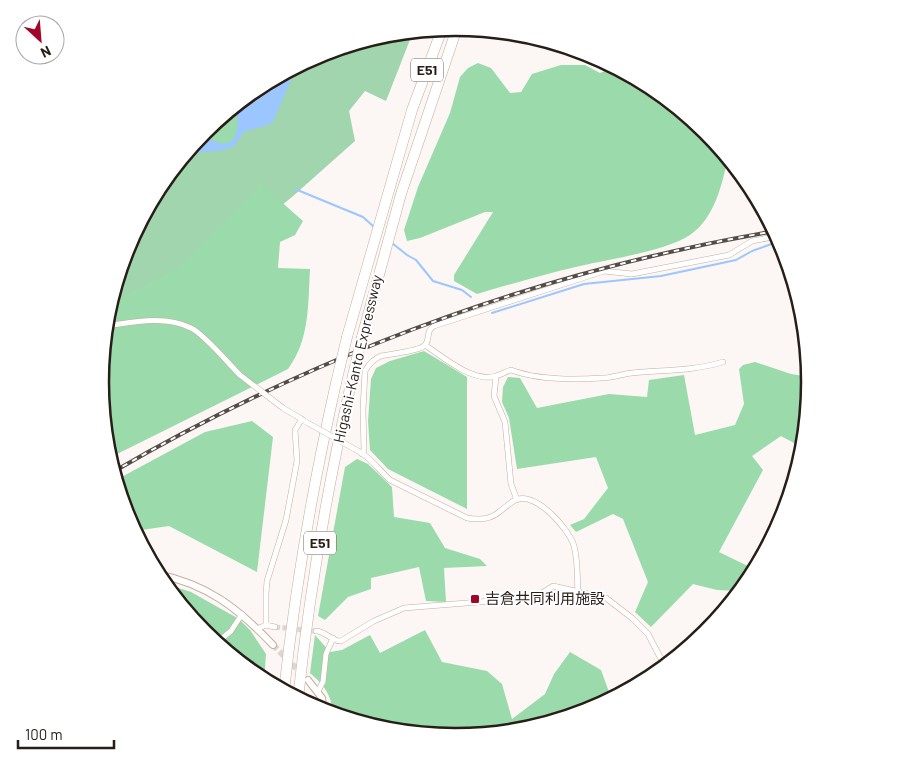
<svg xmlns="http://www.w3.org/2000/svg" width="911" height="765" font-family="Barlow,'Noto Sans JP',sans-serif">
<style>
.green{fill:#a0d5ad}
.forest{fill:#9adaab}
.water{fill:#9cc6ff}
.lines{fill:none;stroke-linecap:round;stroke-linejoin:round}
.stream{stroke:#9cc6ff;stroke-width:2}
.minor-tunnel{stroke:#dcd6d3;stroke-width:5;stroke-dasharray:5 2.5;stroke-linecap:butt}
.tertiary-tunnel{stroke:#dcd6d3;stroke-width:6;stroke-dasharray:6 3;stroke-linecap:butt}
.minor-casing{stroke:#c6ad9d;stroke-width:6}
.tertiary-casing{stroke:#c6ad9d;stroke-width:8}
.motorway-casing{stroke:#c6ad9d;stroke-width:11}
.minor{stroke:#fff;stroke-width:5}
.tertiary{stroke:#fff;stroke-width:6}
.motorway{stroke:#fff;stroke-width:10}
.rail-casing{stroke:#544c47;stroke-width:4}
.rail{stroke:#fff;stroke-width:2;stroke-dasharray:5.5;stroke-linecap:butt}
.minor-bridge-casing{stroke:#c6ad9d;stroke-width:6;stroke-linecap:butt}
.motorway-bridge-casing{stroke:#c6ad9d;stroke-width:11;stroke-linecap:butt}
.minor-bridge{stroke:#fff;stroke-width:5}
.motorway-bridge{stroke:#fff;stroke-width:10}
.poi-dot{fill:#a30529;stroke:#fff;stroke-width:2}
.labels{text-anchor:middle;stroke-width:4;stroke-linejoin:round;paint-order:stroke}
.shield{fill:#fff;stroke:#68625d;stroke-width:1}
.shield-label{font-size:14px;font-weight:bold;fill:#271e18}
.street-label{font-size:15px;fill:#271e18;stroke:#fff}
.poi-label{font-size:15px;fill:#271e18;stroke:#fff;text-anchor:start}
.rim{fill:none;stroke:#271e18;stroke-width:2.5}
</style>
<rect width="100%" height="100%" fill="#fcf7f4"/>
<path class="green" d="M413 32 386 101 365 91 349 111 355 141 292 197 167 297 110 306 128 246 160 185 205 131 259 87 320 54 387 34Z"/>
<path class="forest" d="M478 63 491 68 510 93 521 92 532 74 561 65H585L600 73 614 67 653 87 707 132 728 158C722 184 715 218 690 235 666 251 610 259 580 266 545 274 511 284 477 294L454 281V275L493 212H485L420 238 407 241 404 230 418 187 450 113 460 77 468 68Z
M233 108C240 119 239 131 231 142L225 144 200 137Z
M178 163 190 169 182 177 159 188Z
M261 184 303 221 295 235 280 242 278 268 310 269C308 304 310 339 288 369L109 458 101 382 107 313 111 301H114L179 267Z
M424 351 467 377V509L388 469 370 450 368 421 371 379 376 368 390 361Z
M755 362 791 374 810 377V383L806 432 794 443 781 436 752 456 763 470 719 552 756 570 751 580 741 591 717 590 693 584 651 627 635 612 648 582 623 519 613 514 576 532 570 525 584 519 608 488 596 457 517 469 509 418 502 402 503 387 508 377 520 378 537 408 609 394 647 397 649 380 684 375 695 435 735 425 744 404 739 369 743 365Z
M252 421 273 437 257 572 169 526 134 531 127 518 116 480 205 432Z
M357 459 368 464 392 487 394 517 430 523 445 548 480 559 487 566 444 568 446 602 426 601 419 567 371 578V589L348 597 325 620 318 616 345 467Z
M163 583 191 592 239 619 250 630 266 654 264 681 204 633Z
M704 620 712 627 706 634 682 654 680 649Z
M425 630 442 662 487 671 502 684 512 719 545 694 554 674 570 652 601 670 609 692 592 706 590 711 524 731 455 737 386 731 332 714C334 697 322 683 310 673L315 635 330 652 342 650 370 635 380 653Z"/>
<path class="water" d="M292 70 293 75 273 122 262 127 245 131 234 146 224 150 186 154 200 137 224 144 231 142C239 131 240 119 233 108L259 87Z"/>
<g class="lines">
<path class="stream" d="M295 189 363 217 375 228
M392 243 407 255 416 260 433 281 462 290 471 297
M492 313 584 284 661 276 736 260 752 251 780 241"/>
<path class="minor-tunnel" d="M275 627 316 631"/>
<path class="tertiary-tunnel" d="M273 645 302 674"/>
<defs>
<path id="minor" d="M106 326C134 322 165 315 191 328 204 334 228 363 240 375
M425 345C443 357 473 383 496 376 501 375 506 371 511 370 538 380 573 380 602 378 612 378 622 374 632 373 663 370 693 371 723 362
M496 376 494 396 505 422 511 484 517 500
M283 408 303 420
M360 452C373 460 380 471 390 480L467 518C478 520 490 520 499 512 505 508 511 501 518 499 538 494 569 529 574 546 578 560 577 577 578 592
M362 454 364 450 363 410 365 371C369 364 373 359 381 356 390 354 422 351 426 344 430 337 426 331 434 326L604 271 632 274 729 255 752 241 778 236
M266 625V594L267 581 286 520 297 461 295 430 302 419
M257 629 266 625 275 627
M316 631C326 631 332 642 341 641L374 621 404 608 528 598 537 596 553 586 606 598 632 618 648 634 660 657 667 666
M216 643 231 631 242 614
M318 691 323 682 326 654 333 638"/>
<path id="tertiary" d="M157 574C207 584 238 608 273 645
M308 680 322 698 324 712"/>
<path id="motorway" d="M347 337 412 110 442 29
M362 337 401 194 457 28
M284 691C295 588 313 485 336 383
M298 699C309 594 327 490 350 388"/>
</defs>
<use href="#minor" class="minor-casing"/>
<use href="#tertiary" class="tertiary-casing"/>
<use href="#motorway" class="motorway-casing"/>
<use href="#minor" class="minor"/>
<use href="#tertiary" class="tertiary"/>
<use href="#motorway" class="motorway"/>
<defs>
<path id="rail" d="M113 472C318 353 542 271 775 231"/>
</defs>
<use href="#rail" class="rail-casing"/>
<use href="#rail" class="rail"/>
<defs>
<path id="minor-bridge" d="M240 375 283 408
M306 422 360 452"/>
<path id="motorway-bridge" d="M336 383 347 337
M350 388 362 337"/>
</defs>
<use href="#minor-bridge" class="minor-bridge-casing"/>
<use href="#motorway-bridge" class="motorway-bridge-casing"/>
<use href="#minor-bridge" class="minor-bridge"/>
<use href="#motorway-bridge" class="motorway-bridge"/>
</g>
<rect class="poi-dot" x="470" y="594" width="10" height="10" rx="2.5"/>
<g class="labels">
<g class="shield">
<rect x="411" y="58.5" width="32" height="23" rx="4"/>
<rect x="304" y="531.5" width="32" height="23" rx="4"/>
</g>
<g class="shield-label">
<text x="427" y="75">E51</text>
<text x="320" y="548">E51</text>
</g>
<g class="street-label">
<text transform="translate(358 359) rotate(-77)" y="5">Higashi-Kanto Expressway</text>
</g>
<g class="poi-label">
<text x="485" y="604">吉倉共同利用施設</text>
</g>
</g>
<path d="M0 0H911V765H0ZM109 382a346 346 0 1 1 692 0a346 346 0 1 1-692 0Z" fill="#fff" fill-rule="evenodd"/>
<path class="rim" d="M109 382a346 346 0 1 1 692 0a346 346 0 1 1-692 0Z"/>
<g transform="translate(40 40) rotate(154)"><circle r="24" fill="#ffffff" stroke="#a9a5a3"/>
<path d="M0-4L9 19L0 12L-9 19Z" fill="#a30529"/>
<text y="-8" font-size="14" font-weight="bold" text-anchor="middle" fill="#271e18">N</text>
</g>
<path d="M18 740v8h96v-8" fill="none" stroke="#271e18" stroke-width="2.5"/>
<text x="25" y="740" font-size="15" fill="#271e18" stroke="#ffffff" stroke-width="4" paint-order="stroke">100 m</text>
</svg>
